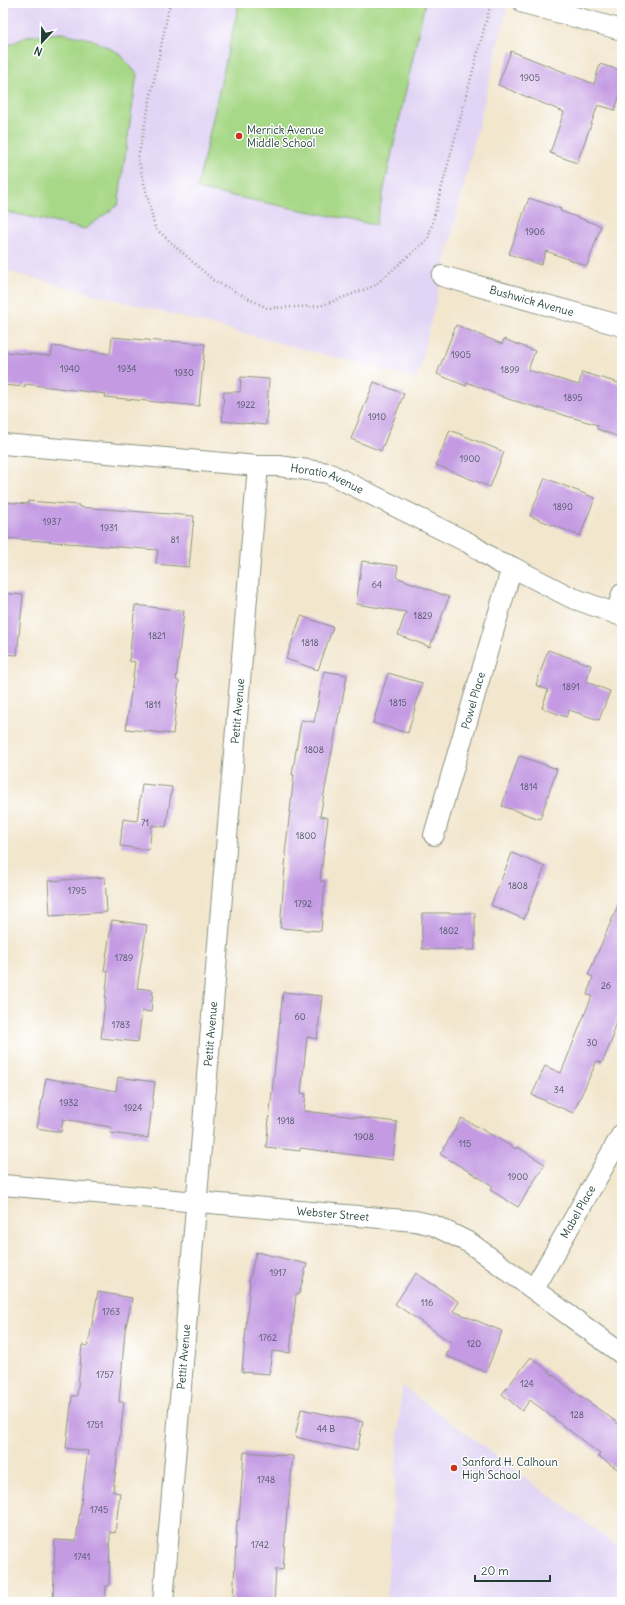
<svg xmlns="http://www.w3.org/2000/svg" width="625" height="1605" font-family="Delius,sans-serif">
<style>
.built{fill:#e1d4f4}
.green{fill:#a7d887;stroke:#638a5e}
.building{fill:#c49be3}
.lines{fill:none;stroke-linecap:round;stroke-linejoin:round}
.minor-casing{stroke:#889280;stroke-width:22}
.path{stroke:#889280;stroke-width:2.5;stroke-dasharray:1 3;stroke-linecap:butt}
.minor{stroke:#fff;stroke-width:20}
.poi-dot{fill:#c8321e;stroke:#fff;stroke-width:1.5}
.labels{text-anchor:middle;stroke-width:3;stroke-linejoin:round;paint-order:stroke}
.number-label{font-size:9px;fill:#485460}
.poi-label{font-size:11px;fill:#1f3d34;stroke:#fff;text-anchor:start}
.street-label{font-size:11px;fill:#1f3d34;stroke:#fff}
</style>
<rect width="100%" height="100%" fill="#fff"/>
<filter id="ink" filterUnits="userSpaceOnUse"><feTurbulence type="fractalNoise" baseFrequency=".025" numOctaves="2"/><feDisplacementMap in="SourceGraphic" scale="8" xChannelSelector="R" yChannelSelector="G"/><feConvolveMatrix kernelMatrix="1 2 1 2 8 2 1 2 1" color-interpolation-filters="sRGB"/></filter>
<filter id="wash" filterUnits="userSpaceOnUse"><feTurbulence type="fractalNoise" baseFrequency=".012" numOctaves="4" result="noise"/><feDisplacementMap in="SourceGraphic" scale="16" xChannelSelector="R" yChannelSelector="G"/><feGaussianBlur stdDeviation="0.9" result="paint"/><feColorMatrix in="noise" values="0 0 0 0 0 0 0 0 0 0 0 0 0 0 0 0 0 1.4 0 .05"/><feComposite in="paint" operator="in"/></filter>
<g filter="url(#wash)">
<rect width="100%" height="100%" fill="#f2e6cd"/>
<path class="built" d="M3 3H508L417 379 3 270Z
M402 1386 622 1549V1602H386Z"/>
<path class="green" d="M239 3H425L376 225 197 189Z
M61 33 91 39 119 53 137 74 118 205 85 229 3 211V48L28 36Z"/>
<g id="blocks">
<path class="building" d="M511 51 594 84 600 64 622 71V88L615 110 598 105 577 163 550 153 564 112 498 85Z
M529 198 561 209 560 211 601 226 587 266 546 251 541 265 509 254Z
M456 325 502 344 504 339 535 351 528 370 579 385 582 372 622 384V438L597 429 598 425 508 399 467 382 466 386 437 374Z
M112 337 168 342 169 341 205 344 199 406 105 397 106 394 25 384V387L3 385V352L51 356 53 346 110 354Z
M241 377 269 379 266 425 222 421 224 392H240Z
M374 382 404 394 381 451 351 439Z
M450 430 504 452 490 487 436 465Z
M545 478 595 498 580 536 530 516Z
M28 501 79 505V507L194 516 189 567 156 564 158 550 3 538V502L28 504Z
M362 561 398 566 396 577 449 597 430 647 398 635 406 612 356 604Z
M3 593 23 595 17 655 3 654Z
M135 605 184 611 176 680 179 681 173 734 126 729 135 662 129 661Z
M301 616 333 627 318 670 286 659Z
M548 650 591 665 586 682 610 691 599 720 569 710 566 717 542 708 548 690 536 685Z
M324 671 347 675 340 713H339L320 816 328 818 320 881H325L321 931 280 928 286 854H285L294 775H292L301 720 314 722Z
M388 673 422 683 408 733 373 723Z
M519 756 557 769 540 819 502 806Z
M142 784 172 787 166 827 152 825 149 850 120 846 123 819 137 821Z
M512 853 545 867 524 919 491 905Z
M105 877 107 912 50 916 48 881Z
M622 896V1004L612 1034 614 1035 602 1063 597 1061 573 1113 532 1095 545 1066 561 1073 592 996 587 995 593 977 588 975Z
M422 913H475V950L422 949Z
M112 920 147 925 137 988 153 990 151 1012 142 1011 138 1042 101 1038 108 972 104 971Z
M283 992 322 996 317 1039 307 1037 301 1093 306 1094 304 1111 397 1122 393 1160 300 1148V1151L266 1147Z
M118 1077 155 1082 148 1138 110 1133 111 1127 63 1119 61 1132 37 1128 46 1078 116 1091Z
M462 1118 516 1149 517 1147 545 1164 518 1207 490 1190 493 1186 440 1154Z
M256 1252 307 1264 299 1294H296L290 1353 272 1351 269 1374 242 1372 250 1282H249Z
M416 1273 459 1302 453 1311 502 1331 486 1372 446 1356 452 1343 395 1304Z
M98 1292 132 1298 125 1331 119 1402H124L113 1492 120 1493 115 1533 110 1532 109 1586H106L105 1602H53L55 1540 76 1541 88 1451 66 1448 72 1396H77L82 1345 88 1346Z
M531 1357 575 1393V1392L622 1426V1472L598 1456 600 1454 530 1400 522 1411 502 1394Z
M301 1409 363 1422 357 1451 295 1437Z
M244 1452 293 1456 288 1508H287L283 1570 276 1569 274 1602H233L237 1520H239Z"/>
</g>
</g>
<g filter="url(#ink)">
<use href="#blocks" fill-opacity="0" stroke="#889280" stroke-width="1"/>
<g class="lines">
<defs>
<g id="minor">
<path d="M524 3 622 30"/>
<path id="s1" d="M442 276 622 326"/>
<path id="s2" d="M3 444 258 466H279L328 473 469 543 499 563 512 567 570 597 622 616"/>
<path d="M616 614 622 594"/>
<path id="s3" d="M434 835 512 567"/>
<path id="s4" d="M3 1185 415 1221 433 1225 470 1243 622 1354"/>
<path id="s5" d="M534 1289 622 1134"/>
<path id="s6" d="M163 1602 258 466"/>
</g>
</defs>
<use href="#minor" class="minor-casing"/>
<path class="path" d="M170 3 138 158 155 228 213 280 267 308 320 306 374 286 428 239 491 3"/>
<use href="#minor" class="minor"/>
</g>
</g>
<g class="poi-dot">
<circle cx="239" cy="136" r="4"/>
<circle cx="454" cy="1468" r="4"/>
</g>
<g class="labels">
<g class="number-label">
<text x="530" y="81">1905</text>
<text x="535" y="235">1906</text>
<text x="461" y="358">1905</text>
<text x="70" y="372">1940</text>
<text x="127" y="372">1934</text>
<text x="510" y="373">1899</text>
<text x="184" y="376">1930</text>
<text x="573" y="401">1895</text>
<text x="246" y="408">1922</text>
<text x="377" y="420">1910</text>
<text x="470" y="462">1900</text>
<text x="563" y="510">1890</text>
<text x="52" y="525">1937</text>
<text x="109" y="531">1931</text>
<text x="175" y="543">81</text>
<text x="377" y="588">64</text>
<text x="423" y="619">1829</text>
<text x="157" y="639">1821</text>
<text x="310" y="646">1818</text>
<text x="571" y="690">1891</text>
<text x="398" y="706">1815</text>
<text x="153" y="708">1811</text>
<text x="314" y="753">1808</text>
<text x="529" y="790">1814</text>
<text x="145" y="826">71</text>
<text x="306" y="839">1800</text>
<text x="518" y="889">1808</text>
<text x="77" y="894">1795</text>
<text x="303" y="907">1792</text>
<text x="449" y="934">1802</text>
<text x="124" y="961">1789</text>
<text x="606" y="989">26</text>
<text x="300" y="1020">60</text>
<text x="121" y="1028">1783</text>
<text x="592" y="1046">30</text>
<text x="559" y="1093">34</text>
<text x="69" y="1106">1932</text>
<text x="133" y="1111">1924</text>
<text x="286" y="1124">1918</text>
<text x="364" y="1140">1908</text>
<text x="465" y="1147">115</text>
<text x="518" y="1180">1900</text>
<text x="278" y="1276">1917</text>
<text x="427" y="1306">116</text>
<text x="111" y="1315">1763</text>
<text x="268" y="1341">1762</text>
<text x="474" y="1347">120</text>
<text x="105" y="1378">1757</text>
<text x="527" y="1387">124</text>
<text x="577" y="1418">128</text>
<text x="95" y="1428">1751</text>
<text x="326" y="1432">44 B</text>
<text x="266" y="1483">1748</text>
<text x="99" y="1513">1745</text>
<text x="260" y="1548">1742</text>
<text x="82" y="1560">1741</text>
</g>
<g class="poi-label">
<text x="247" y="134">Merrick Avenue<tspan x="247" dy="13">Middle School</tspan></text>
<text x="462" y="1466">Sanford H. Calhoun<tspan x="462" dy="13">High School</tspan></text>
</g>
<g class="street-label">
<text dy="4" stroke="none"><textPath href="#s1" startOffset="93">Bushwick Avenue</textPath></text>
<text dy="4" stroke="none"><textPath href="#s2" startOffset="327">Horatio Avenue</textPath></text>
<text dy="4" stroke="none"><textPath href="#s3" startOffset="140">Powel Place</textPath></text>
<text dy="4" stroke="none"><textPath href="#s6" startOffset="894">Pettit Avenue</textPath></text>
<text dy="4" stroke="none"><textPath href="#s6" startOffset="570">Pettit Avenue</textPath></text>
<text dy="4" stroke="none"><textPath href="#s5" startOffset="89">Mabel Place</textPath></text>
<text dy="4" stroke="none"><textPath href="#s4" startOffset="331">Webster Street</textPath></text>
<text dy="4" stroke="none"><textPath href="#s6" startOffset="246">Pettit Avenue</textPath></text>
</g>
</g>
<rect width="625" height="1605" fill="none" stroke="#fff" stroke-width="16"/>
<g transform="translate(42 42) rotate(202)" stroke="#ffffff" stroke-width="3" paint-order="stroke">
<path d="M0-3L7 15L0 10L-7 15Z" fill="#1f3d34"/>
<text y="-6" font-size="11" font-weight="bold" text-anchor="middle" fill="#1f3d34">N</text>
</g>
<path d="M475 1575v6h75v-6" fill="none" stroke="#1f3d34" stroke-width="2"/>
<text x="481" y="1575" font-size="12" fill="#1f3d34" stroke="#ffffff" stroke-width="3" paint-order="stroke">20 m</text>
</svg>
